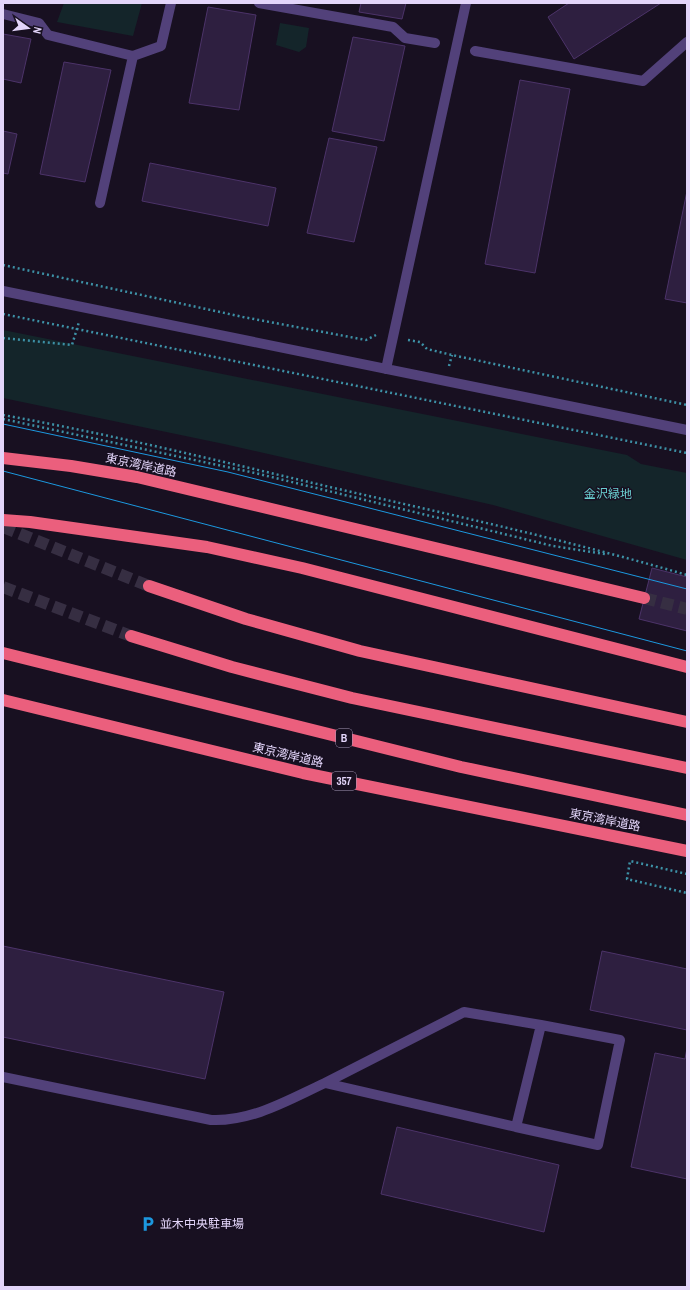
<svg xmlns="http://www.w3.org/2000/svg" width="690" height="1290" font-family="'Archivo Narrow','Noto Sans JP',sans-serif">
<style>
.green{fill:#14252a}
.building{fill:#2e1f40;stroke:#4c3369}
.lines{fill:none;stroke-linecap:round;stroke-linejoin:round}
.highway-tunnel{stroke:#362e42;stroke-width:12;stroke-dasharray:12 6;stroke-linecap:butt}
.path{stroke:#3d91a6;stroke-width:2.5;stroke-dasharray:2 3;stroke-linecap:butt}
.minor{stroke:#52417a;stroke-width:10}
.highway{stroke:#eb5f7d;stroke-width:12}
.tram{stroke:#1c98df;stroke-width:1}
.labels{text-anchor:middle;stroke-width:3;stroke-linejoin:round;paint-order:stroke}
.shield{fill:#181021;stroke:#a69ab9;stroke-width:1}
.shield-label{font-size:11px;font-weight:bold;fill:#e3d5fa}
.street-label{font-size:12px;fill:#e3d5fa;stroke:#181021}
.park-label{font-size:12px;fill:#6acfd1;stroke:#181021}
.poi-label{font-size:12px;fill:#e3d5fa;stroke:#181021;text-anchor:start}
</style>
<rect width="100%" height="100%" fill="#181021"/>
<path class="green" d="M64 3H142L133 36 57 22Z
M280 23 309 28 306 47 299 52 276 45Z
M3 330 627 455 641 464 687 473V560L493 505 224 444 3 398Z"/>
<path class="building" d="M361 3H406L402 19 359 12Z
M569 3H661L574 59 548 17Z
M208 7 256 15 239 110 189 103Z
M3 34 31 39 21 83 3 79Z
M353 37 405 46 384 141 332 131Z
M64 62 111 70 85 182 40 174Z
M520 80 570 89 535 273 485 264Z
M3 131 17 134 8 174 3 173Z
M329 138 377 147 354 242 307 233Z
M150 163 276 188 268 226 142 201Z
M687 191V303L665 299Z
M652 568 687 577V631L639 619Z
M3 946 224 992 205 1079 3 1037Z
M602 951 687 969V1030L590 1010Z
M687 1048V1179L631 1167 655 1053 685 1059Z
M397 1127 559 1165 544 1232 381 1194Z"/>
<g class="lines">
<path class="highway-tunnel" d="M3 527 149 586
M3 587 131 636
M644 598 687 609"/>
<path class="path" d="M3 265 243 317 366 340 376 335
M3 314 687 453
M3 338 72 345 79 322
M408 340 420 342 427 349 452 355 687 405
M449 366 452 355
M3 415C114 435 224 462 334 488 452 515 571 541 687 575
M3 419 255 473 553 546 605 554
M687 874 630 861 627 879 687 893"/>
<path class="minor" d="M259 3 393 27 405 38 435 43
M3 14 39 23 48 35 133 56
M475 51 643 81 687 42
M100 203 133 56 161 46 171 3
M3 291 687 430
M386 369 466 3
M464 1012 541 1025 516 1127 325 1083Z
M3 1077 211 1120C252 1122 290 1099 325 1083
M516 1127 598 1145 620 1040 541 1025"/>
<path class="highway" d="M3 458 71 466 137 477 644 598
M3 520 30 522 207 547 302 568 687 667
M149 586 246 619 360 651 687 722
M131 636 232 667 352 698 687 768
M3 653 461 767 687 815
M3 700 303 773 687 851"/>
<path class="tram" d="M3 424 228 472 687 589
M3 471 687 651"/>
</g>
<defs>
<symbol id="parking-bare" viewBox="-9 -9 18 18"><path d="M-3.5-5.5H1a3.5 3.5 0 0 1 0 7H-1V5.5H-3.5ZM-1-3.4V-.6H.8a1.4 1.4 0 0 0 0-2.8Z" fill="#1c98df" stroke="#181021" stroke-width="2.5" paint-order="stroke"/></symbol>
</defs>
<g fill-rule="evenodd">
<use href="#parking-bare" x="137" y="1213" width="22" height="22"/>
</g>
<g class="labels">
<g class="shield">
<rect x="336" y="729" width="16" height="18" rx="3"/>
<rect x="332" y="772" width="24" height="18" rx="3"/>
</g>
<g class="shield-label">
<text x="344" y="742">B</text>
<text x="344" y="785">357</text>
</g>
<g class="street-label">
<text transform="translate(141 465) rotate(12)" y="4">東京湾岸道路</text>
<text transform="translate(288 755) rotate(13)" y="4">東京湾岸道路</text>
<text transform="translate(605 820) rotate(11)" y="4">東京湾岸道路</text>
</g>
<g class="park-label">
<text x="608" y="498">金沢緑地</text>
</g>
<g class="poi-label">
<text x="160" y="1228">並木中央駐車場</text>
</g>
</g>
<rect width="690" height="1290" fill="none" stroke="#e3d5fa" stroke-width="8"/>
<g transform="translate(28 28) rotate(104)" stroke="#181021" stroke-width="3" paint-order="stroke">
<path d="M0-3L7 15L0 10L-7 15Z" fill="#e3d5fa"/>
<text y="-6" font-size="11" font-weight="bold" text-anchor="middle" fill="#e3d5fa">N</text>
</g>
</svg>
